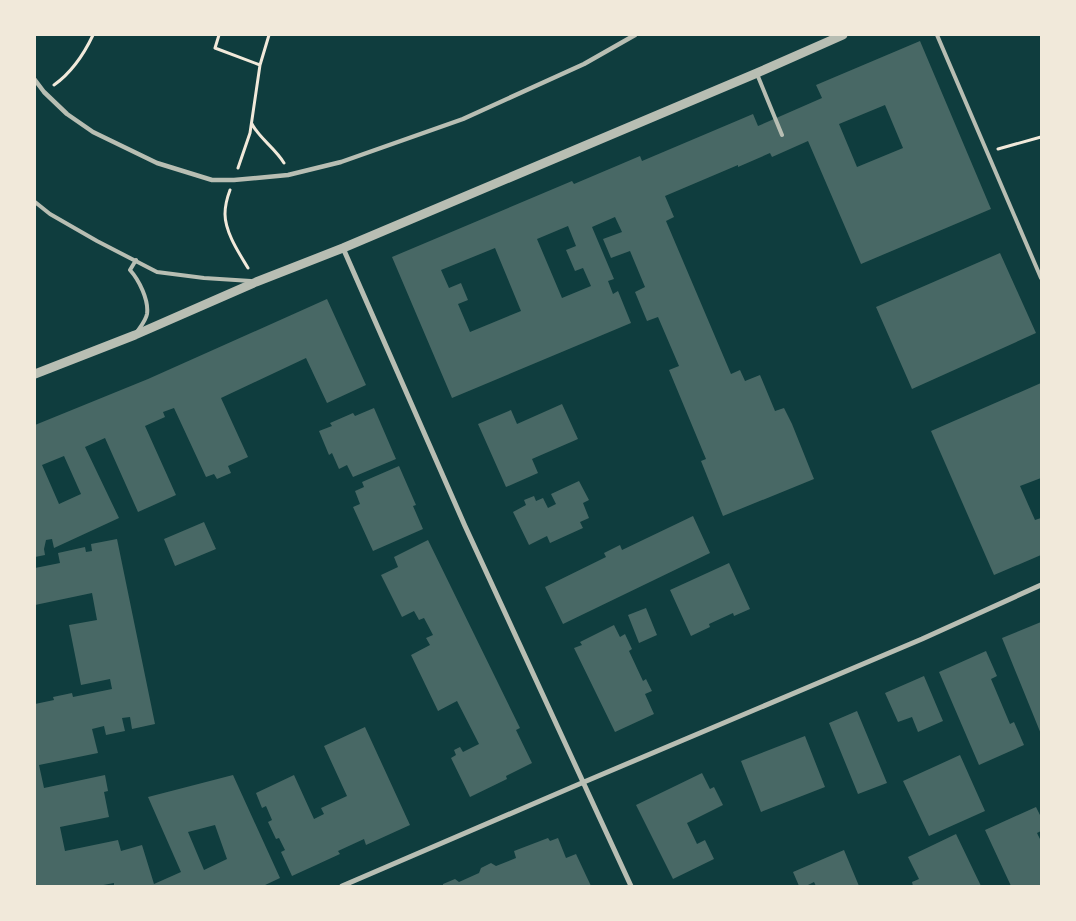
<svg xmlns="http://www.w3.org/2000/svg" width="1076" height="921" font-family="'Alegreya Sans',sans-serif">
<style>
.building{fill:#486865;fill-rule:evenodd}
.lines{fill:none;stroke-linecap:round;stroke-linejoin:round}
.path{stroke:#f1e9da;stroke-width:3}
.service{stroke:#b8beb3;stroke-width:4}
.pedestrian{stroke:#b8beb3;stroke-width:4.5}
.minor{stroke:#b8beb3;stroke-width:5}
.tertiary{stroke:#b8beb3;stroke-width:9}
</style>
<rect width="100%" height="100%" fill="#0f3d3e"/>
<path class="building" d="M920 41 991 209 861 264 808 141 772 157 770 153 738 167V165L665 196 674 217 666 221 731 374 740 370 745 381 760 375 775 411 784 408 792 424 814 479 723 516 701 461 706 459 669 370 679 366 658 317 647 321 635 292 645 287 630 251 611 258 603 239 622 232 615 217 592 227 614 279 608 281 613 294 618 291 631 323 452 398 392 257 572 181 574 184 640 156 642 161 753 114 758 126 822 98 816 85ZM885 105 903 148 857 167 839 124ZM568 226 576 246 566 250 575 271 583 268 591 286 562 298 537 239ZM495 248 521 311 470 332 458 304 468 300 461 283 449 288 441 270Z
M1000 253 1036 333 912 389 876 307Z
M327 299 366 385 327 403 306 358 221 398 248 457 228 466 231 473 217 479 214 474 206 477 174 408 163 412 165 417 145 426 176 495 138 512 105 438 85 447 119 518 54 548 52 539 46 540 44 549 45 555 35 557V425L148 379ZM64 456 81 494 59 504 42 465Z
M1041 383V478L1020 486 1035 520 1041 518V555L994 575 931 431Z
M562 404 578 439 532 459 538 473 506 487 478 424 511 410 517 424Z
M374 408 396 459 353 477 347 465 339 469 332 453 329 455 319 431 332 426 330 423 353 413 355 416Z
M399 466 416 505 413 506 423 529 373 551 353 507 360 504 355 491 364 487 362 482Z
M579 481 589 500 583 503 589 518 580 522 583 528 550 543 547 536 529 545 513 512 526 505 524 500 534 496 536 501 543 498 548 508 556 504 551 494Z
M693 516 710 553 563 624 545 587 606 557 604 553 620 545 622 550Z
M204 522 216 549 175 566 164 539Z
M117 539 155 724 132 729 130 717 122 718 125 731 106 735 104 726 92 729 98 753 39 765 44 788 105 775 108 791 104 792 109 817 60 827 65 851 118 840 121 851 142 845 154 884 181 872 148 797 233 775 280 878 263 886H114V883L98 886H35V704L54 700 53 697 72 693 73 697 112 689 110 679 81 685 69 625 97 620 92 593 35 605V568L60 563 58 553 85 547 86 552 92 551 91 544ZM215 825 227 859 204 870 188 832Z
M428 540 520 728 516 730 532 763 506 776 507 779 470 797 451 758 456 755 454 750 460 747 463 752 479 744 457 701 438 711 411 655 430 645 426 638 433 635 424 618 419 620 414 611 402 617 381 575 398 567 394 557Z
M729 563 750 609 734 616 733 613 709 624 710 627 691 636 670 590Z
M646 608 657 635 639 643 628 615Z
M1041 622V734L1002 638Z
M614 625 620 637 625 634 632 649 629 651 643 681 646 679 652 691 645 694 654 714 615 732 574 648 582 645 580 642Z
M986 651 997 676 991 679 1010 724 1014 722 1024 745 979 765 939 672Z
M924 676 943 721 918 732 912 717 898 722 885 693Z
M857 711 887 783 858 794 829 723Z
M365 727 410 825 366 845 364 839 338 851 340 854 292 876 281 852 285 850 279 838 276 839 268 822 272 820 266 806 262 808 256 793 294 775 314 819 324 814 321 808 347 796 324 746Z
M805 736 825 787 761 812 741 761Z
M960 755 985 811 929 836 903 781Z
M702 773 710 789 714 787 723 805 687 823 697 844 705 840 714 859 673 879 636 805Z
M1036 807 1041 817V831L1037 833 1040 839H1041V886H1011L985 830Z
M956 834 981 886H913L912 882 919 879 908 857Z
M548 838 550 841 558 838 566 858 576 854 591 886H443V884L455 879 459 882 479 873 481 868 491 863 496 866 516 858 514 851Z
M844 850 859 886H816L814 882 806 886H799L793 872Z"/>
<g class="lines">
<path class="path" d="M219 35 215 48 260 65
M54 85C71 73 84 54 93 35
M252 124C259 138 275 148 284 163
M998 149 1041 137
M238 168 250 133 260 65 269 35
M230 190C227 198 225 206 225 214 225 232 239 253 248 268"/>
<path class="service" d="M937 35 1041 278
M757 74 782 135
M35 202 50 214 97 241 157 272 204 278 251 281
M136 260 130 270C139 280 149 300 147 314 146 320 141 326 137 332"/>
<path class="pedestrian" d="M35 80 44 92 67 114 93 132 157 163 212 180H234L288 175 341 162 463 119 584 64 635 35"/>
<path class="minor" d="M343 248 465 526 631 886
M342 886 584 782 922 639 1041 585"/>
<path class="tertiary" d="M35 374 135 335 256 282 343 248 757 73 843 35"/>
</g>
<rect width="1076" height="921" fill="none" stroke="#f1e9da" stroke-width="72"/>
</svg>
